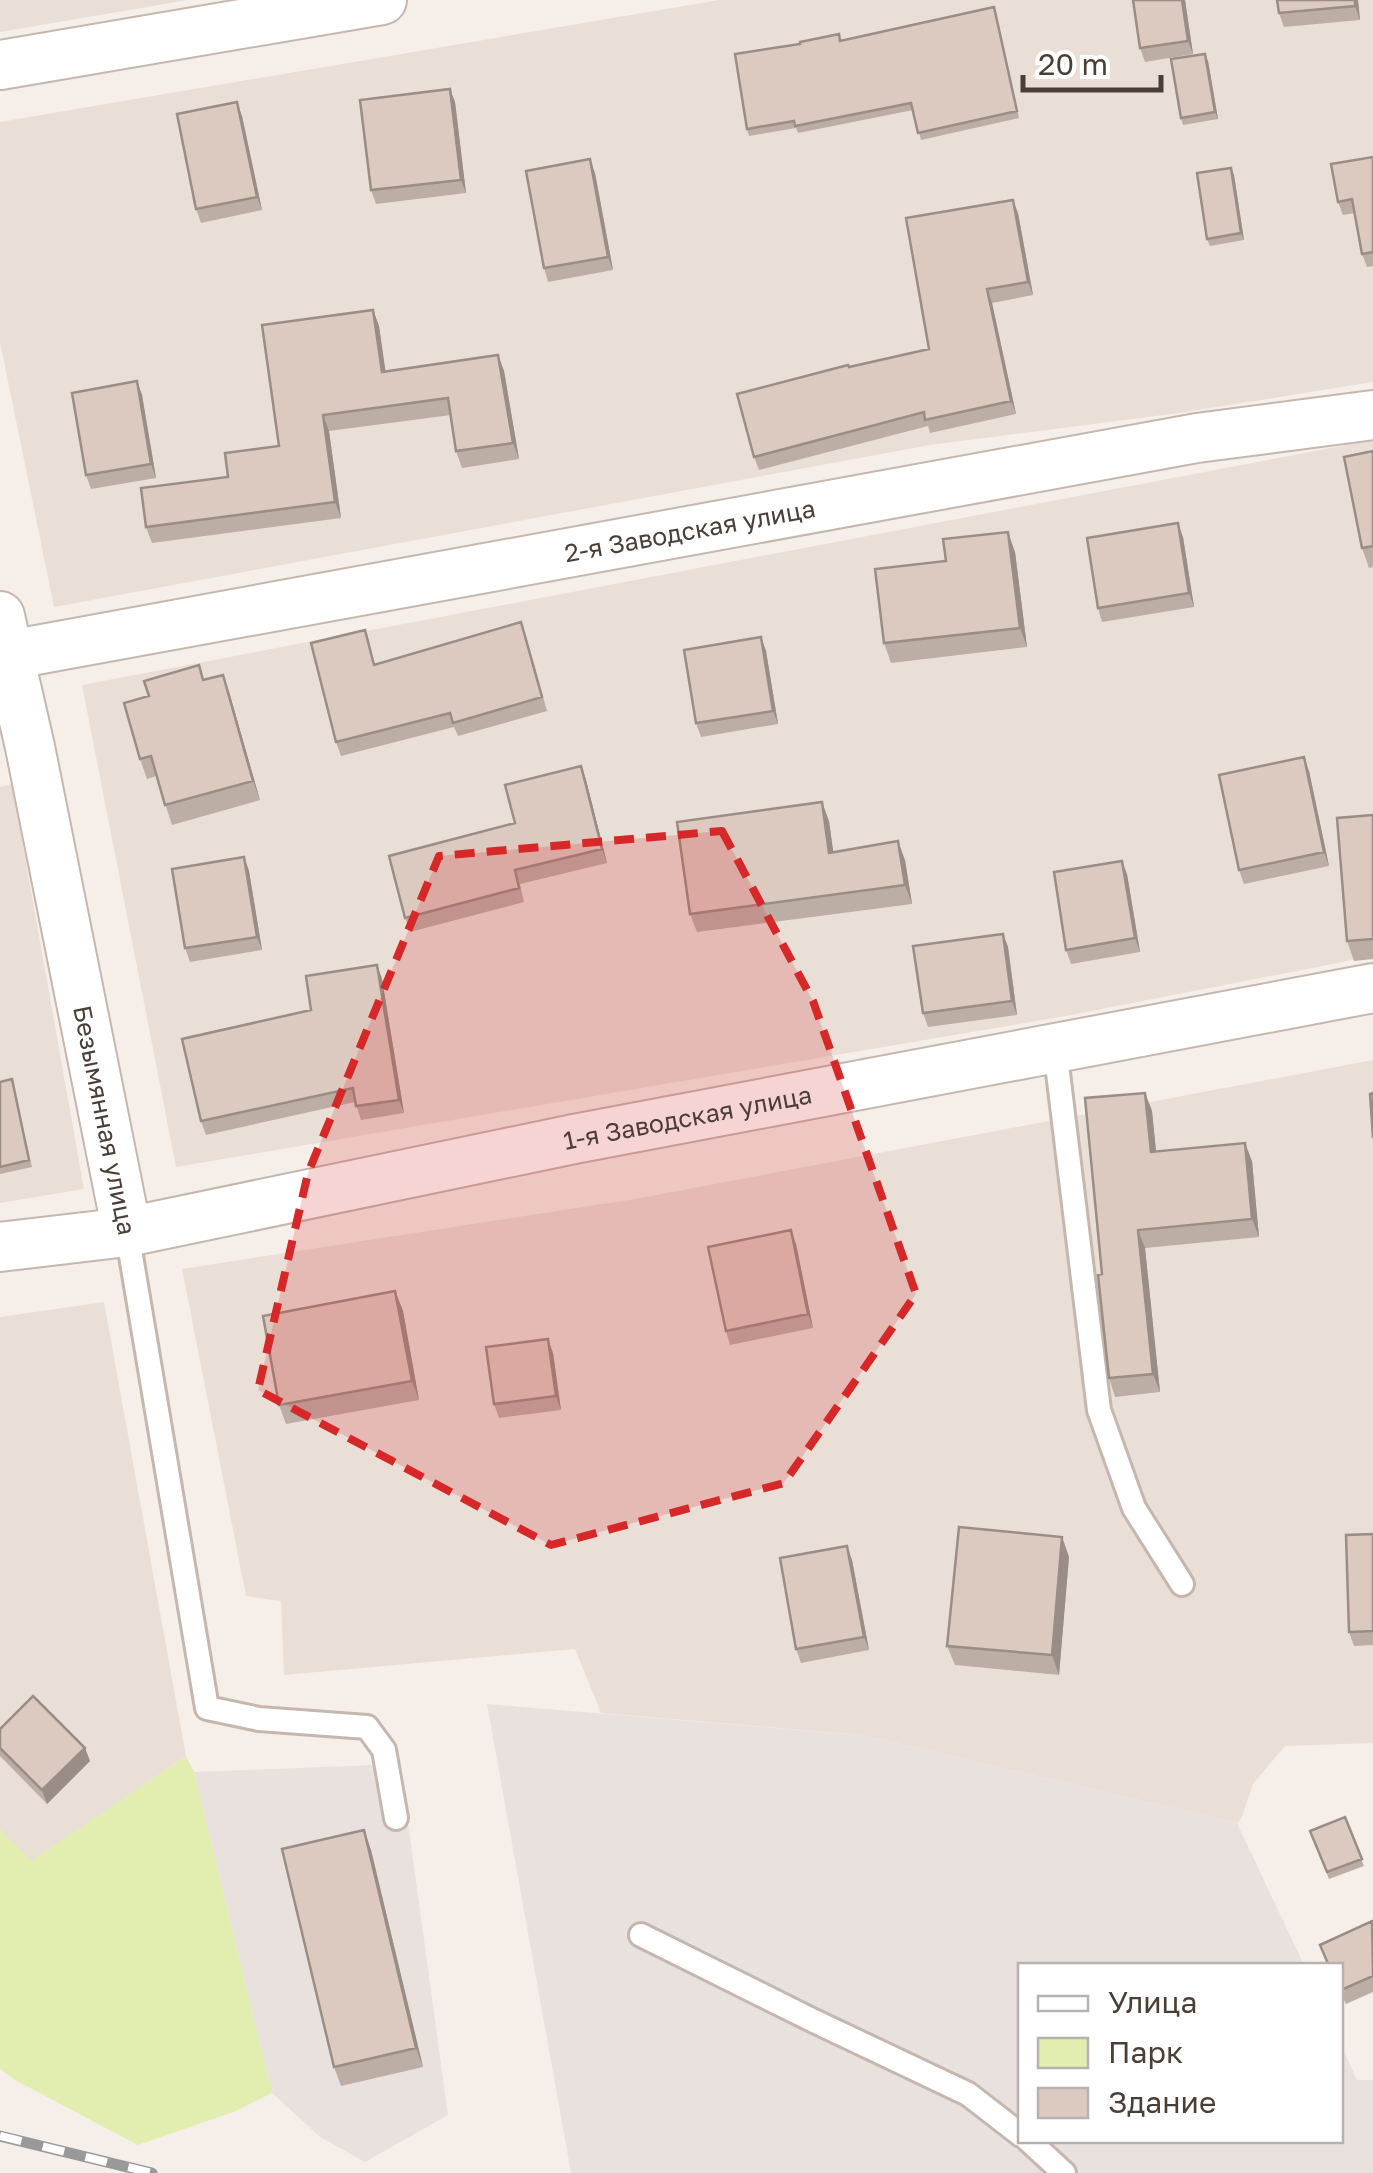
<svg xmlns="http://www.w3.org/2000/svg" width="1373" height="2173" font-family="'Golos Text',sans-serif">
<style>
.residential{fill:#eadfd7}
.industrial{fill:#e9e1de}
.green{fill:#e2eeaf}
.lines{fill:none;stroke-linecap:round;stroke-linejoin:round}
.lane-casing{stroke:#c6b7ae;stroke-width:28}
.street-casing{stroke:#c6b7ae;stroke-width:52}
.lane{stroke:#fff;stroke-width:22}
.street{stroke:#fff;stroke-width:48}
.rail-casing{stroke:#999;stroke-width:11}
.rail{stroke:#fff;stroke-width:8;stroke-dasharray:22;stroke-linecap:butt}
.wall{fill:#bdaea5}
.shaded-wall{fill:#9a8d86}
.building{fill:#dccac0;stroke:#9a8d86;stroke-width:2.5}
.marked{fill:#d62828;fill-opacity:0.2;stroke:#d62828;stroke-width:8;stroke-dasharray:20 12;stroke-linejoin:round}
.labels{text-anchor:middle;stroke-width:8;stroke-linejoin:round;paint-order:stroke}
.street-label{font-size:25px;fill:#4b3e36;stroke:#fff}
</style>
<rect width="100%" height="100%" fill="#f6efe9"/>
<path class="residential" d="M0 0H188L0 32Z
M719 0H1373V382L1179 413 930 445 54 607 0 342V122Z
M1373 440V956L1066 1016 176 1167 82 685Z
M12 784 84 1189 0 1203V787Z
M1373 1060V1743L1285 1746 1253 1784 1242 1817 1237 1823 862 1735 601 1713 575 1649 284 1675 281 1601 246 1596 182 1269 635 1199Z
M104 1302 186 1756 32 1862 0 1830V1317Z"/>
<path class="industrial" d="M487 1704 862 1735 1237 1823 1304 1965 1021 1966V2140H1340L1341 2044 1357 2080H1373V2173H571Z
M400 1764 448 2115 365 2162 320 2137 272 2093 194 1772Z"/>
<path class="green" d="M186 1756 194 1772 272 2093 236 2111 138 2145 15 2080 0 2069V1830L32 1861Z"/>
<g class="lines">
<defs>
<path id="lane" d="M1055 1048 1099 1410 1134 1508 1182 1584
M127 1232 207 1708 259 1719 367 1727 384 1750 396 1818
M641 1935 812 2020 968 2094 1021 2135
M1028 2140 1064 2173"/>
<g id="street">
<path d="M0 65 382 0"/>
<path id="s1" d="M0 616 30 747 127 1232"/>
<path id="s2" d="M9 655 1197 438 1373 415"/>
<path id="s3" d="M0 1247 127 1232 574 1139 1373 988"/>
</g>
</defs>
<use href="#lane" class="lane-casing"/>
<use href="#street" class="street-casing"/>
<use href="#lane" class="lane"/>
<use href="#street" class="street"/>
<defs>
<path id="rail" d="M0 2136 152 2173"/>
</defs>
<use href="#rail" class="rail-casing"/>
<use href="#rail" class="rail"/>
</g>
<path class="wall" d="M1185 0 1193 54 1145 62 1140 48Z
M1277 0H1358L1360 20 1284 27 1279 13Z
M996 14 1019 118 921 140 913 110 798 133 796 128 749 136 747 129 800 44 839 34 842 41Z
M1208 61 1218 119 1183 125 1181 118Z
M450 89 455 102 466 193 376 204 371 190Z
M242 116 262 210 201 223 196 209Z
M1373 157V266L1367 267 1362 254 1355 213 1343 215 1338 202Z
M1231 168 1234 175 1244 240 1210 246 1207 239Z
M595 173 613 270 548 282 544 268Z
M1018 213 1033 295 992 303 1016 414 930 433 928 426 759 470 754 457 849 367 929 349Z
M373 310 379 326 385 371 498 355 504 371 519 459 462 468 456 451 451 415 329 431 341 518 152 543 146 527 279 446Z
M137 381 142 395 156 478 91 489 86 475Z
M1373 451V567L1369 568 1362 548Z
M1183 537 1194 607 1102 622 1098 608Z
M1015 552 1027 647 891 663 884 643 946 561Z
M365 630 375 664 526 636 547 711 458 736 454 727 341 756 336 742Z
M761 637 766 651 778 724 701 737 696 723Z
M199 665 204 680 223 675 260 800 172 825 156 776 147 779 140 759 149 696Z
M581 766 586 780 607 863 520 884 524 902 410 932 405 918Z
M1309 771 1329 866 1244 884 1239 870Z
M1373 815V959L1354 961 1347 941Z
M829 821 833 852 905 860 912 904 697 932 690 914Z
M244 857 249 871 262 950 190 962 185 948Z
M1127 874 1140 952 1071 964 1066 950Z
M1003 934 1008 947 1017 1015 928 1027 923 1013Z
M377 965 382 979 404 1113 361 1120 355 1102 206 1135 201 1121 311 1010Z
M12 1079 32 1167 0 1174V1082Z
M1145 1093 1152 1111 1156 1152 1252 1161 1259 1237 1145 1248 1160 1392 1115 1397 1109 1378 1102 1274Z
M796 1244 813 1328 730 1345 726 1331Z
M395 1291 403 1311 419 1400 286 1424 279 1405Z
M553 1353 561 1410 499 1418 494 1404Z
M1373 1534V1645L1354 1646 1349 1632Z
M1062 1537 1069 1557 1059 1675 955 1665 947 1646Z
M852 1560 869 1650 801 1663 796 1649Z
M0 1729 85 1748 90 1761 47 1804 0 1756Z
M1345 1817 1364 1866 1329 1879 1310 1831Z
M364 1830 371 1850 423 2067 341 2086 334 2067Z
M1373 1923V1992L1346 2004 1340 1992V1966H1328L1320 1945Z"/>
<path class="shaded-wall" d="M1182 0H1185L1193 54 1188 41Z
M1355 0H1358L1360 20 1355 6Z
M1205 54 1208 61 1218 119 1215 112Z
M450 89 455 102 466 193 461 180Z
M237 102 242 116 262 210 257 197Z
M590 159 595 173 613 270 608 257Z
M1231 168 1234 175 1244 240 1241 233Z
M1013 200 1018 213 1033 295 1028 282Z
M987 289 992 303 1016 414 1011 401Z
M373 310 379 326 388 388 382 372Z
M498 355 504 371 519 459 513 443Z
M137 381 142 395 156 478 151 464Z
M323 415 329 431 341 518 335 502Z
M1178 523 1183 537 1194 607 1189 593Z
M1008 532 1015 552 1027 647 1020 628Z
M761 637 766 651 778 724 773 711Z
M223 675 230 695 260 800 253 781Z
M1304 757 1309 771 1329 866 1324 852Z
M581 766 586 780 607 863 602 849Z
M822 802 829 821 836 871 829 853Z
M898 841 905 860 912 904 905 885Z
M244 857 249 871 262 950 257 937Z
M1122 861 1127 874 1140 952 1135 938Z
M1003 934 1008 947 1017 1015 1012 1001Z
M377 965 382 979 404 1113 399 1100Z
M1145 1093 1152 1111 1158 1171 1151 1152Z
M1245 1143 1252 1161 1259 1237 1252 1219Z
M791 1230 796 1244 813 1328 808 1314Z
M1138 1230 1145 1248 1160 1392 1153 1374Z
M395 1291 403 1311 419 1400 412 1381Z
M548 1339 553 1353 561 1410 556 1396Z
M1062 1537 1069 1557 1059 1675 1052 1655Z
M847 1546 852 1560 869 1650 864 1637Z
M85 1748 90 1761 47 1804 42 1790Z
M364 1830 371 1850 423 2067 416 2048Z"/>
<path class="building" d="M1133 0H1182L1188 41 1140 48Z
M1277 0H1355V6L1279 13Z
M994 7 1017 111 918 133 911 103 795 126 794 121 747 129 735 54 800 44V42L839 34 840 41Z
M1205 54 1215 112 1181 118 1171 59Z
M450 89 461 180 371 190 360 100Z
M237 102 257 197 196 209 177 114Z
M1373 157V252L1362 254 1352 199 1338 202 1331 164Z
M590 159 608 257 544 268 526 171Z
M1231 168 1241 233 1207 239 1197 173Z
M1013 200 1028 282 987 289 1011 401 925 420 924 412 754 457 737 394 848 365 849 367 929 349 906 218Z
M373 310 382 372 498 355 513 443 456 451 448 398 323 415 335 502 146 527 141 488 228 477 225 453 279 446 262 325Z
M137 381 151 464 86 475 72 393Z
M1373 451V546L1362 548 1344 457Z
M1178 523 1189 593 1098 608 1087 538Z
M1008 532 1020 628 884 643 875 569 946 561 943 539Z
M521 622 542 697 453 723 450 713 336 742 311 643 365 630 374 665Z
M761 637 773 711 696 723 684 650Z
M199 665 203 680 223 675 253 781 165 805 151 756 140 759 124 703 149 696 144 681Z
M1304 757 1324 852 1239 870 1219 775Z
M581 766 602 849 515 870 519 888 405 918 389 856 515 823 505 785Z
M822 802 829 853 898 841 905 885 690 914 677 822Z
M1373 815V939L1347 941 1337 818Z
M244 857 257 937 185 948 172 869Z
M1122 861 1135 938 1066 950 1054 872Z
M1003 934 1012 1001 923 1013 913 946Z
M377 965 399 1100 356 1106 353 1088 201 1121 182 1039 311 1010 306 976Z
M12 1079 29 1160 0 1167V1082Z
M1145 1093 1151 1152 1245 1143 1252 1219 1138 1230 1153 1374 1109 1378 1098 1275 1102 1274 1085 1098Z
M1373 1093V1138L1370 1094Z
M791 1230 808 1314 726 1331 708 1247Z
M395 1291 412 1381 279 1405 263 1316Z
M548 1339 556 1396 494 1404 486 1347Z
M959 1527 1062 1537 1052 1655 947 1646Z
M1373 1534V1631L1349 1632 1346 1535Z
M847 1546 864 1637 796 1649 780 1558Z
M33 1696 85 1748 42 1790 0 1748V1729Z
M1345 1817 1362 1859 1327 1872 1310 1831Z
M364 1830 416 2048 334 2067 282 1849Z
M1372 1921 1373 1976 1341 1990 1340 1966H1329L1320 1945Z"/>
<path class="marked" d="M722 831 813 1001 916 1294 784 1483 551 1545 258 1390 308 1173 439 856Z"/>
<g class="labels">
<g class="street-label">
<text dy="9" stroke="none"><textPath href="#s2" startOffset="692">2-я Заводская улица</textPath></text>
<text dy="9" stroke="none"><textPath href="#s3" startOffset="700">1-я Заводская улица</textPath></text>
<text dy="9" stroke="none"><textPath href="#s1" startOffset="515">Безымянная улица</textPath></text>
</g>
</g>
<rect x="1018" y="1963" width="325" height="180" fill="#ffffff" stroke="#b7b2af" stroke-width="2.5"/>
<rect x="1038" y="1996" width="50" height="15" fill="#ffffff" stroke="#b7b2af" stroke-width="2.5"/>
<text x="1108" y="2013" font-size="30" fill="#4b3e36">Улица</text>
<rect x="1038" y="2038" width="50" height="30" fill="#e2eeaf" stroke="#b7b2af" stroke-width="2.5"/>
<text x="1108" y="2063" font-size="30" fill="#4b3e36">Парк</text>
<rect x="1038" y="2088" width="50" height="30" fill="#dccac0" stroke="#b7b2af" stroke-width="2.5"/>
<text x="1108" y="2113" font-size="30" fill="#4b3e36">Здание</text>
<path d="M1023 75v15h138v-15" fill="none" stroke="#4b3e36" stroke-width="5"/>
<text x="1038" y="75" font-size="30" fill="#4b3e36" stroke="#ffffff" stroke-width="8" paint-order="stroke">20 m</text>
</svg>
